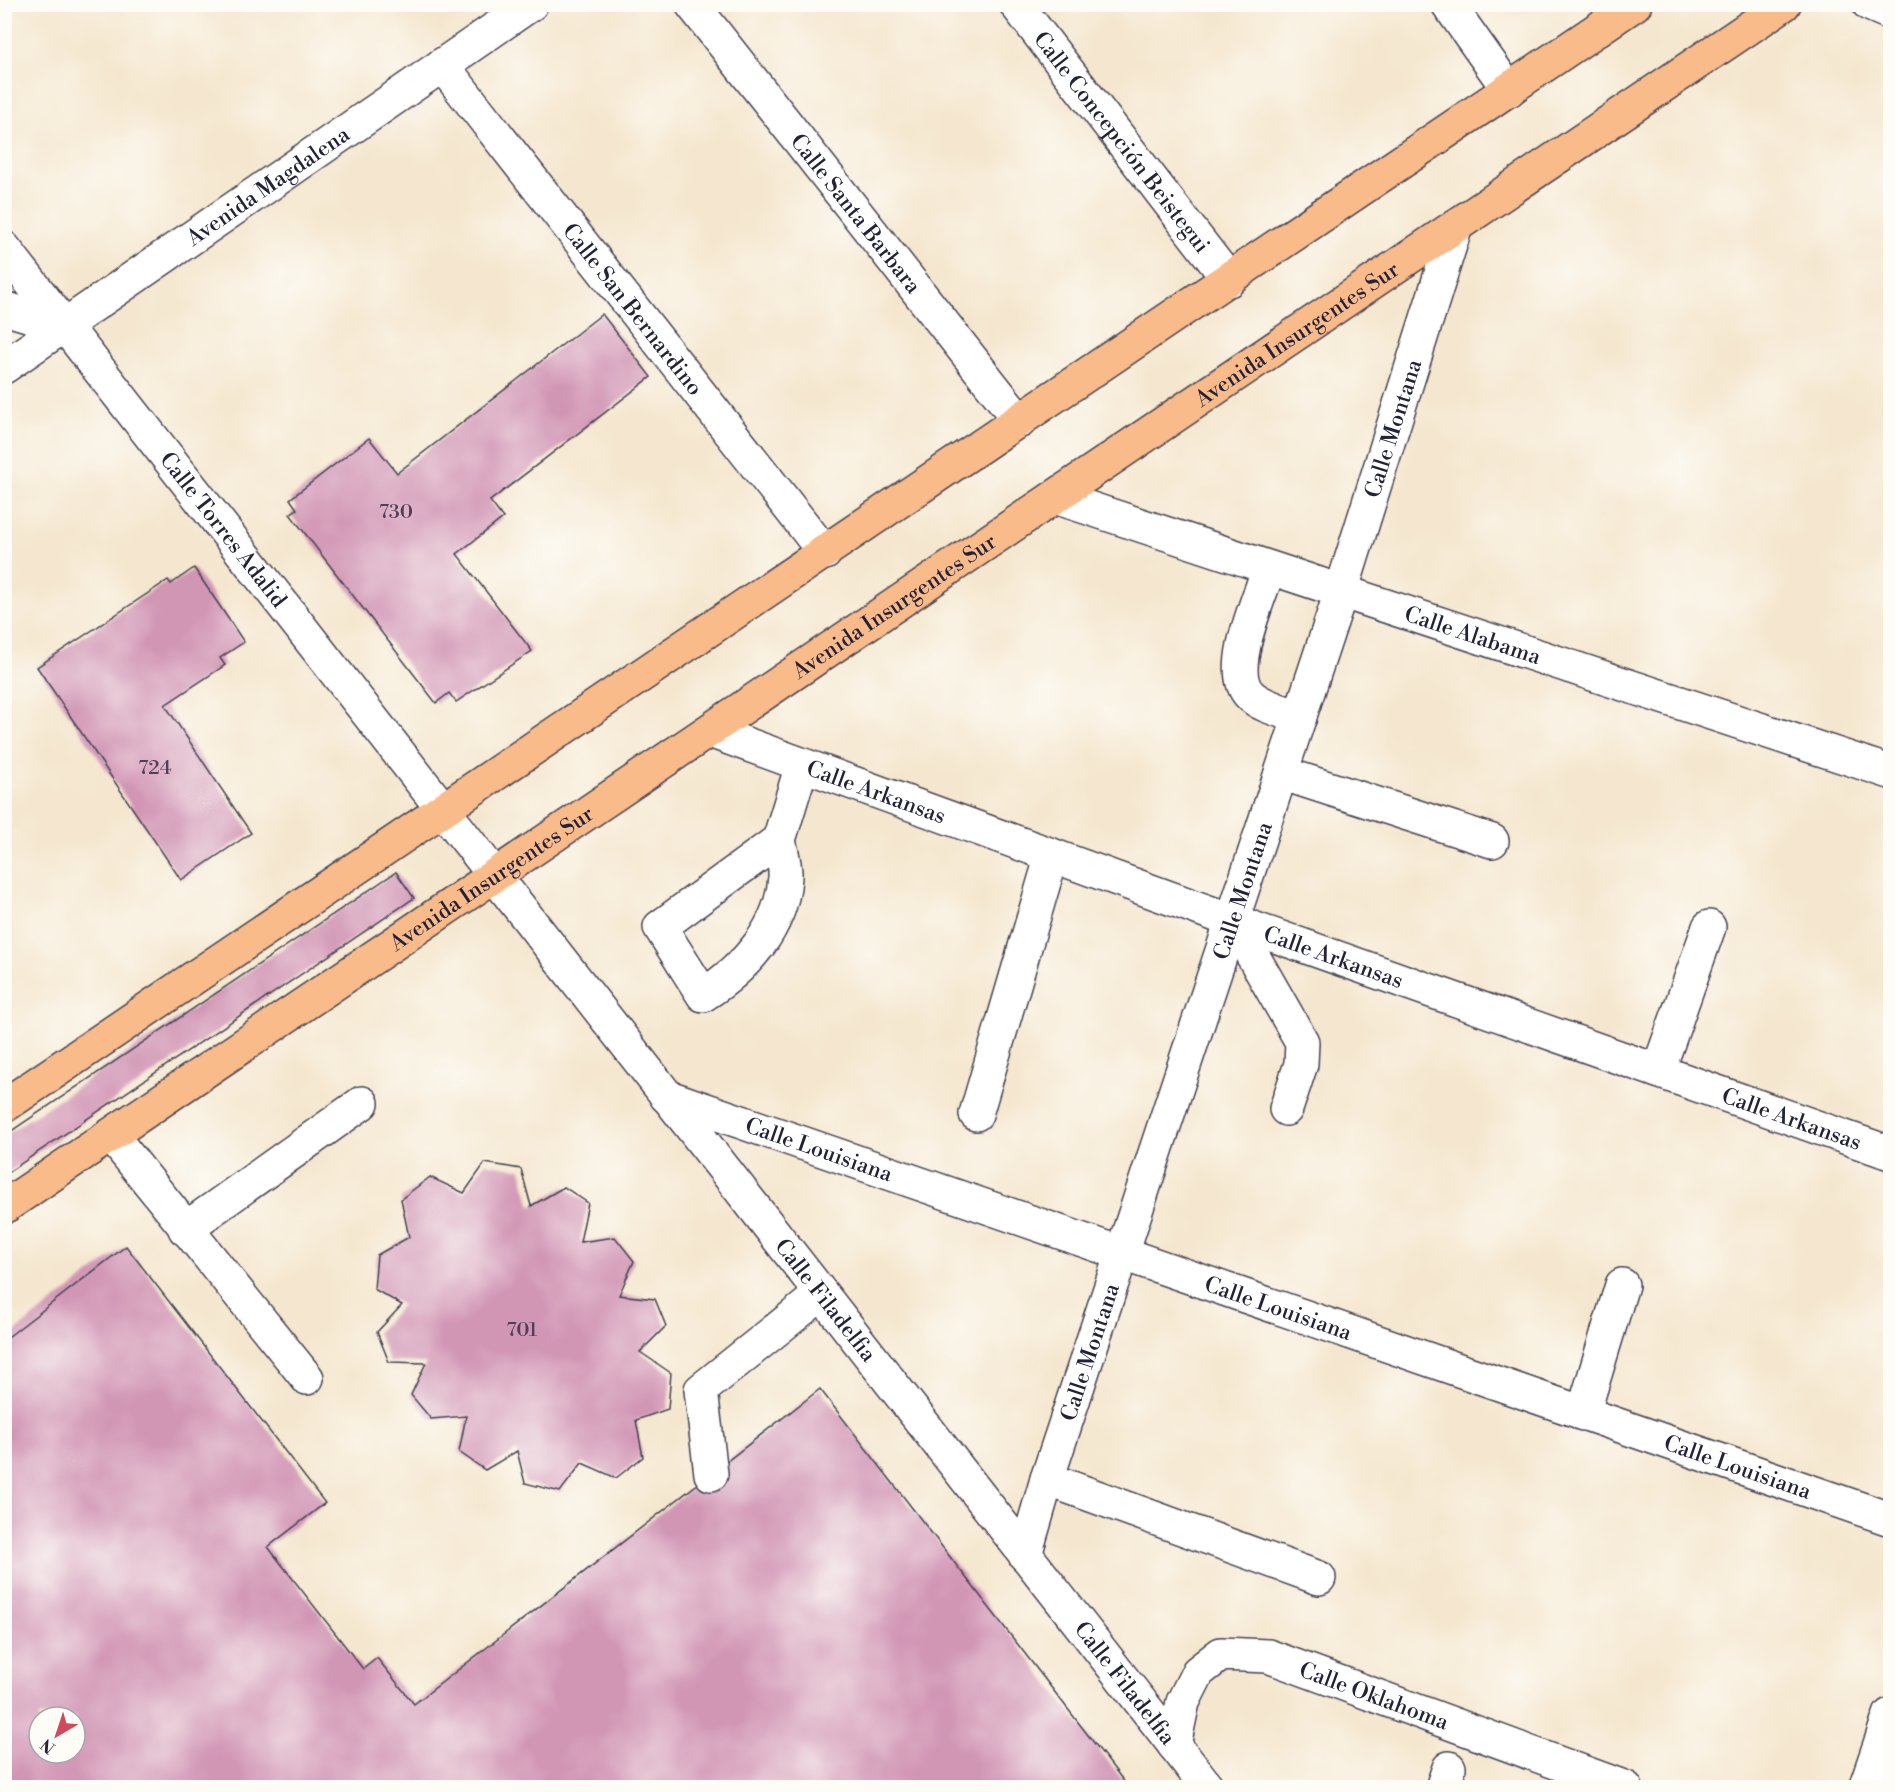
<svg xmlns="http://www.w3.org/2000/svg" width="1895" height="1792" font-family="'Libre Bodoni',serif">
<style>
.building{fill:#d296b5;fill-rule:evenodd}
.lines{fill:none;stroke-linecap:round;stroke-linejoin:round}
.minor-casing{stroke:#424051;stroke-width:36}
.major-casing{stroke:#424051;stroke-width:36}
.minor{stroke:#fff;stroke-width:33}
.major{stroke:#fabb8b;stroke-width:33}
.labels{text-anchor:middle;stroke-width:5;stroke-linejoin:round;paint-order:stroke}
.number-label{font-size:20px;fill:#4e3f5a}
.street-label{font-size:22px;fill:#22223b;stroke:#fdfcf7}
</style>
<rect width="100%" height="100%" fill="#fdfcf7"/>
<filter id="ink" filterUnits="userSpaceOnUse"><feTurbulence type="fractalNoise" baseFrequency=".0167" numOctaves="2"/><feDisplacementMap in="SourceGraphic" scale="12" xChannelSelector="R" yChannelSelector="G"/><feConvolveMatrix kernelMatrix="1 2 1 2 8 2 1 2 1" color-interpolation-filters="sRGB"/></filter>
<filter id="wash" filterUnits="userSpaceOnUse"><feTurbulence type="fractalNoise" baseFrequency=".008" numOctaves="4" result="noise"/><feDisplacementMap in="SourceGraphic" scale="24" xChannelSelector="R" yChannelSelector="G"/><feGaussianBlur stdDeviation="1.35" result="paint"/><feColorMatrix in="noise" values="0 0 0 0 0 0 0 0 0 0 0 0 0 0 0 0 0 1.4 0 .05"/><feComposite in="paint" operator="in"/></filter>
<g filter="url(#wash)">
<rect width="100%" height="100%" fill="#f5e7cf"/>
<g id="blocks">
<path class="building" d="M602 314 651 377 490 501 503 518 457 554 532 651 456 702 449 693 436 703 290 514 297 509 290 499 369 438 397 473Z
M194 568 244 642 220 658 225 665 165 705 251 833 181 880 37 667 168 580 171 584Z
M396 872 414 898 4 1175V1136Z
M485 1163 521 1169 531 1206 564 1187 588 1203 580 1242 615 1237 634 1261 619 1295 655 1299 666 1326 640 1352 671 1373 668 1409 636 1420 643 1457 616 1478 582 1463 560 1492 525 1483 517 1451 485 1470 459 1452 466 1416 431 1419 411 1395 426 1363 389 1362 377 1332 402 1305 374 1289 377 1255 409 1237 401 1199 430 1177 464 1193Z
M126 1246 325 1503 268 1547 363 1669 377 1658 414 1704 820 1389 1129 1788H4V1340ZM39 1717H75V1753H39Z"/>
</g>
</g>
<g filter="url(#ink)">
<use href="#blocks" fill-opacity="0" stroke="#424051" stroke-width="1.5"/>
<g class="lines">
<defs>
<g id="minor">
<path id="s1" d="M692 4 1020 421"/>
<path id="s2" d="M1016 4 1229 280"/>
<path d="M1448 4 1509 90"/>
<path d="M1869 4 1890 13"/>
<path id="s3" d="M442 65 825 553"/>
<path id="s4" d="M4 248 1208 1788"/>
<path d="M4 308 64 326"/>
<path id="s5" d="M4 367 531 4"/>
<path id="s6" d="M1055 497 1890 772"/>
<path d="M1269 568C1260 597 1226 669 1249 694 1261 707 1284 711 1300 717"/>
<path id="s7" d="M710 731 1233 921 1890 1153"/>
<path d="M1281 773 1492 841"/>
<path d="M779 840C781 851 786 865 785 877 782 928 745 969 703 995L660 927 779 840 802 765"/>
<path d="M1233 921 1302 1042 1301 1064 1286 1109"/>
<path d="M1658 1071 1709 927"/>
<path id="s8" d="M666 1096 1890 1519"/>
<path d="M976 1114 1052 855"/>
<path d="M111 1135 307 1378"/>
<path d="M185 1229 362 1103"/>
<path d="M1583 1414 1622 1285"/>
<path d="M711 1474 701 1390 821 1294"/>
<path d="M1047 1479 1319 1578"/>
<path id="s9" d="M1025 1555 1047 1479 1341 592 1456 226"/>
<path id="s10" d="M1174 1745 1183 1702 1198 1672 1221 1654 1268 1656 1626 1788"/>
<path d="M1442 1788 1449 1768"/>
<path d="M1865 1788 1890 1715"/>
</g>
<g id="major">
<path d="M4 1106 1635 4"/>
<path id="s11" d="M4 1207 1784 4"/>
</g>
</defs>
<use href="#minor" class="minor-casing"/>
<use href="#major" class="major-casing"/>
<use href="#minor" class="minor"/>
<use href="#major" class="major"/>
</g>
</g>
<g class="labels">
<g class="number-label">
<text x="396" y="518">730</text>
<text x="155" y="774">724</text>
<text x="522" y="1336">701</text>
</g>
<g class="street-label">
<text dy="8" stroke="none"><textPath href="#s2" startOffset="174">Calle Concepción Beistegui</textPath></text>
<text dy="8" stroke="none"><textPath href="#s5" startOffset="320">Avenida Magdalena</textPath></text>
<text dy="8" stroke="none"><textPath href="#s1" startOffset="266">Calle Santa Barbara</textPath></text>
<text dy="8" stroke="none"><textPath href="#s3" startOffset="310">Calle San Bernardino</textPath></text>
<text dy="8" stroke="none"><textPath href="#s11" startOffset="1560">Avenida Insurgentes Sur</textPath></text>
<text dy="8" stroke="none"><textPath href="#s9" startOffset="1185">Calle Montana</textPath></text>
<text dy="8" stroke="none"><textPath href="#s4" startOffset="357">Calle Torres Adalid</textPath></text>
<text dy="8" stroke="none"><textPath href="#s11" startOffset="1074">Avenida Insurgentes Sur</textPath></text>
<text dy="8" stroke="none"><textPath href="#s6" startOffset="440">Calle Alabama</textPath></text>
<text dy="8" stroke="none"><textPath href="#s7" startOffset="177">Calle Arkansas</textPath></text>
<text dy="8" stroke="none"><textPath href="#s11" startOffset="588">Avenida Insurgentes Sur</textPath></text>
<text dy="8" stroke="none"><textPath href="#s9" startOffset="699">Calle Montana</textPath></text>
<text dy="8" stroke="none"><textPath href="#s7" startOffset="663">Calle Arkansas</textPath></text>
<text dy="8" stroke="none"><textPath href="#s7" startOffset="1149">Calle Arkansas</textPath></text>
<text dy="8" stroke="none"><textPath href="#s8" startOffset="162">Calle Louisiana</textPath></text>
<text dy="8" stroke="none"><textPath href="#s4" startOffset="1335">Calle Filadelfia</textPath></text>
<text dy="8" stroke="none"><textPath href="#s8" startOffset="648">Calle Louisiana</textPath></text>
<text dy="8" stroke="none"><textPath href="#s9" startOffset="213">Calle Montana</textPath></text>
<text dy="8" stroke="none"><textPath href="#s8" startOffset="1134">Calle Louisiana</textPath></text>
<text dy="8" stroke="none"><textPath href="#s4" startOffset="1821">Calle Filadelfia</textPath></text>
<text dy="8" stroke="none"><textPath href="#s10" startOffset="267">Calle Oklahoma</textPath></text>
</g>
</g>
<rect width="1895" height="1792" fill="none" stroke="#fdfcf7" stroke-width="24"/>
<g transform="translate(57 1735) rotate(219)"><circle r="28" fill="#fdfcf7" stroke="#a5a5ac" stroke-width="1.5"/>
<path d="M0-4.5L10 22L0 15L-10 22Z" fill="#d1495b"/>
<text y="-9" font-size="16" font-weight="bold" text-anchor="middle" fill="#22223b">N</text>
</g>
</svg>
